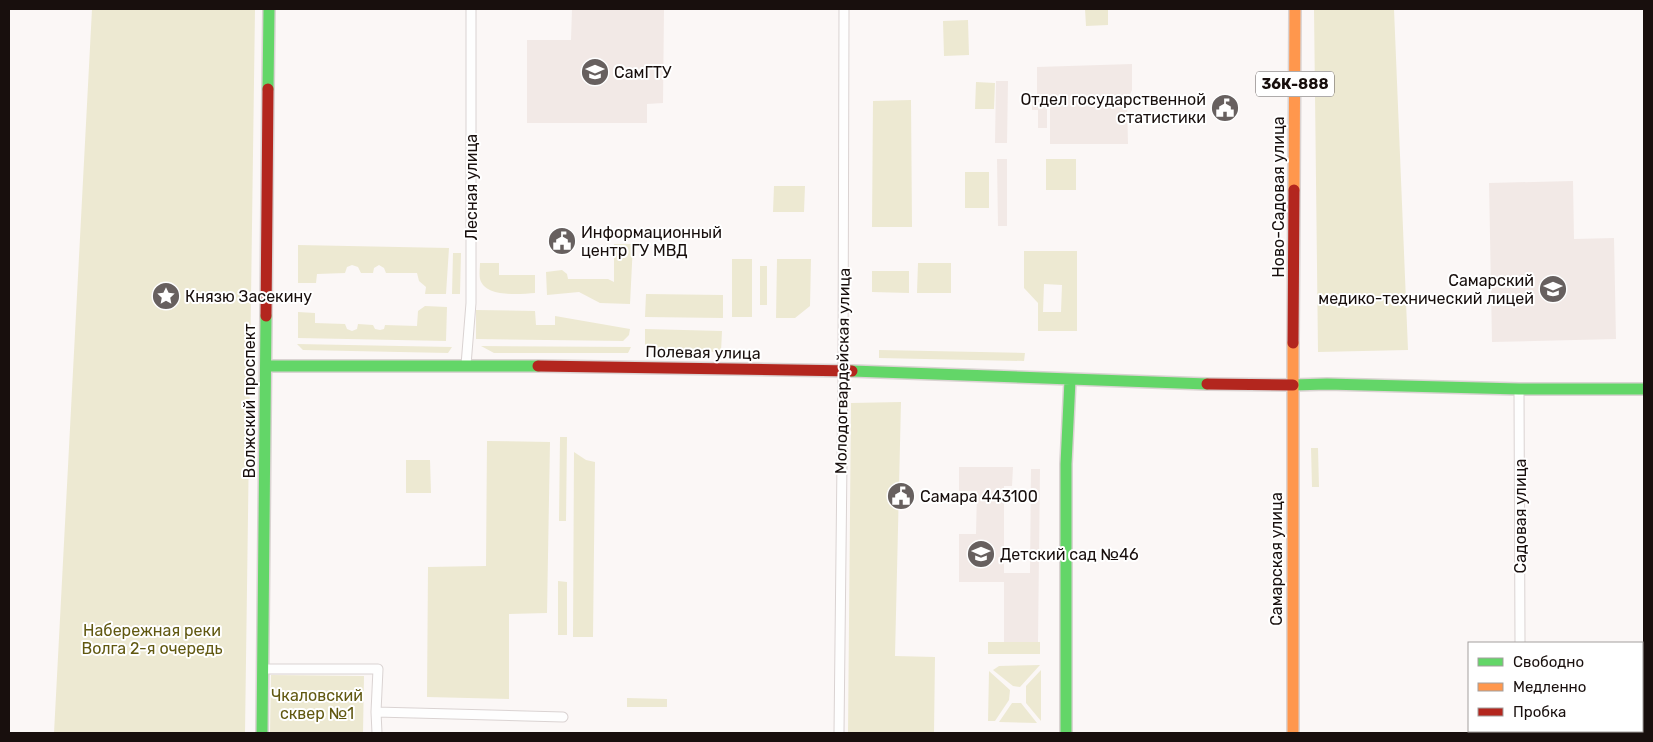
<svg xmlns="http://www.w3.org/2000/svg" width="1653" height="742" font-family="Rubik,sans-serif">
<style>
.built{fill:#f2e9e6}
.green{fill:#ede9d2;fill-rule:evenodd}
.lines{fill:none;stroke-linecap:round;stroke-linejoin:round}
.street-casing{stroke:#dad3d2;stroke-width:11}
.fast-casing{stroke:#dad3d2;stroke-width:14}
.slow-casing{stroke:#dad3d2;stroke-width:14}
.jam-casing{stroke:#dad3d2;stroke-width:14}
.street{stroke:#fefefe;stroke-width:9}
.fast{stroke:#63d668;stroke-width:11}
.slow{stroke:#ff974d;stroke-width:11}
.jam{stroke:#b3261e;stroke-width:11}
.labels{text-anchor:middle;stroke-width:4;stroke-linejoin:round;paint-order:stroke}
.shield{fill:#fff;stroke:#5d5756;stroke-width:1}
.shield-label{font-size:15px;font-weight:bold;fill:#180f0d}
.poi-label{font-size:16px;fill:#180f0d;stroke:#fff;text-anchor:start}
.street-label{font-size:16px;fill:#180f0d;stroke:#fff}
.park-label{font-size:16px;fill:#615811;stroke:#fff}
</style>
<rect width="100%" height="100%" fill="#fbf7f6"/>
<path class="built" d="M572 9H664L663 103 647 104V123H527V40H571Z
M1132 64V90L1127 102 1128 144H1050V97H1037V67Z
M996 81H1008L1007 143H995Z
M1032 99H1047V128H1038V110H1032Z
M997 159H1007V226H998Z
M1573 181 1574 239 1614 238 1616 339 1492 342 1489 183Z
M959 467H1013L1012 486H1004V573H1030L1031 469H1040L1038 643H1004V582H959V534H976L977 491H959Z"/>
<path class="green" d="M92 9H255L245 733H54Z
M1085 9H1108V25L1086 26Z
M1314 9H1394L1408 350 1318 352Z
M968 20 969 55 944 56 943 21Z
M976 82 995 83 994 109H975Z
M911 100 912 227H872L873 101Z
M1046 159H1076V190H1046Z
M965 172H989V208H965Z
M774 186H805L804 212H773Z
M614 244H633L630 304 600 303 579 292 547 295 546 272 562 270 567 274 568 279H608L614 282Z
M298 245 449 248 446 294H425L426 287 419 281 417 273H386L384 268 379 265 374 268 373 273H361L358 267 352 265 347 267 345 273 317 274 316 283H298Z
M1024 251H1077V331H1038V303L1024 288ZM1044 284 1062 285 1061 312H1043Z
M453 253H461L460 294H452Z
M732 259H752V317H732Z
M777 259H811L810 306 795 318H776Z
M480 263H499V275H535V293C520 294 485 298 480 279 479 274 480 267 480 263Z
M918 263H951V293H917Z
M760 266H767V305H760Z
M872 271H909V293L872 292Z
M646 294 723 295V318L645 317Z
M425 306 447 307 446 341 298 338V312L315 313V323L345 324 347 329 352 331 357 329 358 324 373 325 375 329 380 330 384 329 385 325 417 326 418 311Z
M476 310 535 311 536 325H555V316L630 329 629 335 623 341 476 339Z
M645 329 722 331 721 352 645 350Z
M297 344 452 347 448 353 303 350Z
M481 346 631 347 628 353H494Z
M879 350 1025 353 1024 361 879 358Z
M901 402 895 656 935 657 934 733H848L851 403Z
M560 437H567L566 521H559Z
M487 441 550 442 547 613 509 614V699L427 697 428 567 486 566Z
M1311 448H1318L1319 487H1312Z
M574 452 586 460 595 462 593 637H573Z
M406 460H430L431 493H406Z
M558 581 567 582V635H558Z
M988 642H1040V654H988Z
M1040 665 1020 687 1013 686 993 670 999 666Z
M1041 670V721L1026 703V686Z
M989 671 1010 690 1009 700 995 721H988Z
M271 675 364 676 363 733H270Z
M627 698 667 699V707H627Z
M1012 703H1021L1037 723 999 722Z"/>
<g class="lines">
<defs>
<path id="street" d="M466 365 471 303V9
M1519 389 1520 643
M263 669H378L376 712
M1521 731V733
M377 733 376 712 563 717
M839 733 843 371 844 9"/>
<path id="fast" d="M268 89 269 9
M266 366H538
M852 371 1207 384
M1293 385 1327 384 1519 389H1644
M262 733 266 316
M1066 733V464L1070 380"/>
<path id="slow" d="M1294 190 1295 9
M1293 733V343"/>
<path id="jam" d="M266 316 268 89
M1293 343 1294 190
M538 366 852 371
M1207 384 1293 385"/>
</defs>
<use href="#street" class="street-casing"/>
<use href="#fast" class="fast-casing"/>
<use href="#slow" class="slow-casing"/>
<use href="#jam" class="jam-casing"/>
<use href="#street" class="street"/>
<use href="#fast" class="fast"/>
<use href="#slow" class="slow"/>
<use href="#jam" class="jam"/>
</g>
<defs>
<symbol id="university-disc" viewBox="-11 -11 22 22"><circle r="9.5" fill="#67605f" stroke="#fff"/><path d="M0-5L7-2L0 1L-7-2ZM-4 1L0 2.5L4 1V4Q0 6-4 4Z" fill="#fff"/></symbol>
<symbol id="civic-disc" viewBox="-11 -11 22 22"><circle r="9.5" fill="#67605f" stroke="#fff"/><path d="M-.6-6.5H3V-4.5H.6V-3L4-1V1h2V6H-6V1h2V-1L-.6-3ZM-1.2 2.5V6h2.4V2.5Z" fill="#fff"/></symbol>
<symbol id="school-disc" viewBox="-11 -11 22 22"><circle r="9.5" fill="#67605f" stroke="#fff"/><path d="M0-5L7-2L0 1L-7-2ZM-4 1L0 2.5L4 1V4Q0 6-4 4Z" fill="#fff"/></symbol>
<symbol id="sight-disc" viewBox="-11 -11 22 22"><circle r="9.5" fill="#67605f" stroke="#fff"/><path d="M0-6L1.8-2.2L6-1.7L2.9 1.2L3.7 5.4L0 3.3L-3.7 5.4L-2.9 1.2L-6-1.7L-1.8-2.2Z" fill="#fff"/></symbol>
</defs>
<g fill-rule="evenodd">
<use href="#university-disc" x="579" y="56" width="32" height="32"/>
<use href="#civic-disc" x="1209" y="92" width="32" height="32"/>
<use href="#civic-disc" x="546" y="225" width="32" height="32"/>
<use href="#school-disc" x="1537" y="273" width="32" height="32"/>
<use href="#sight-disc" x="150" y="280" width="32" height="32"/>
<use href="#civic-disc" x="885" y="480" width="32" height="32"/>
<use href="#school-disc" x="965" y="538" width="32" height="32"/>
</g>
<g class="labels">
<rect class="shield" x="1256" y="71.5" width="78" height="25" rx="4"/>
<g class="shield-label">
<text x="1295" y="89">36К-888</text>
</g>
<g class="poi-label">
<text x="614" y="78">СамГТУ</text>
<text x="1206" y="105" text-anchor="end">Отдел государственной<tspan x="1206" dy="18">статистики</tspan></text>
<text x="581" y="238">Информационный<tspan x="581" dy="18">центр ГУ МВД</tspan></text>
<text x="1534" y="286" text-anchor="end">Самарский<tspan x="1534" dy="18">медико-технический лицей</tspan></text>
<text x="185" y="302">Князю Засекину</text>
<text x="920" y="502">Самара 443100</text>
<text x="1000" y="560">Детский сад №46</text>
</g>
<g class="street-label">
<text transform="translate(471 187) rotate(-90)" y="6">Лесная улица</text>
<text transform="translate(1278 197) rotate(-90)" y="6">Ново-Садовая улица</text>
<text transform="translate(703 352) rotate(1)" y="6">Полевая улица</text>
<text transform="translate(842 371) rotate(-89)" y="6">Молодогвардейская улица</text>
<text transform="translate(249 401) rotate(-90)" y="6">Волжский проспект</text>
<text transform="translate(1520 516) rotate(-90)" y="6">Садовая улица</text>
<text transform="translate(1276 559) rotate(-90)" y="6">Самарская улица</text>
</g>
<g class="park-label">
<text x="152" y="636">Набережная реки<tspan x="152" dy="18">Волга 2-я очередь</tspan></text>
<text x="317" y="701">Чкаловский<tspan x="317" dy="18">сквер №1</tspan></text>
</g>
</g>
<rect width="1653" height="742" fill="none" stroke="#180f0d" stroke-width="20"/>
<rect x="1468" y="642" width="175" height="90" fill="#ffffff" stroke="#a39f9e"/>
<rect x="1478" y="658" width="25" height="8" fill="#63d668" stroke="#a39f9e"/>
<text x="1513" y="667" font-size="15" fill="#180f0d">Свободно</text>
<rect x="1478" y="683" width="25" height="8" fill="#ff974d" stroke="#a39f9e"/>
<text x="1513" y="692" font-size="15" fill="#180f0d">Медленно</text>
<rect x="1478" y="708" width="25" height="8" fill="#b3261e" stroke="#a39f9e"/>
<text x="1513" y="717" font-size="15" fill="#180f0d">Пробка</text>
</svg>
